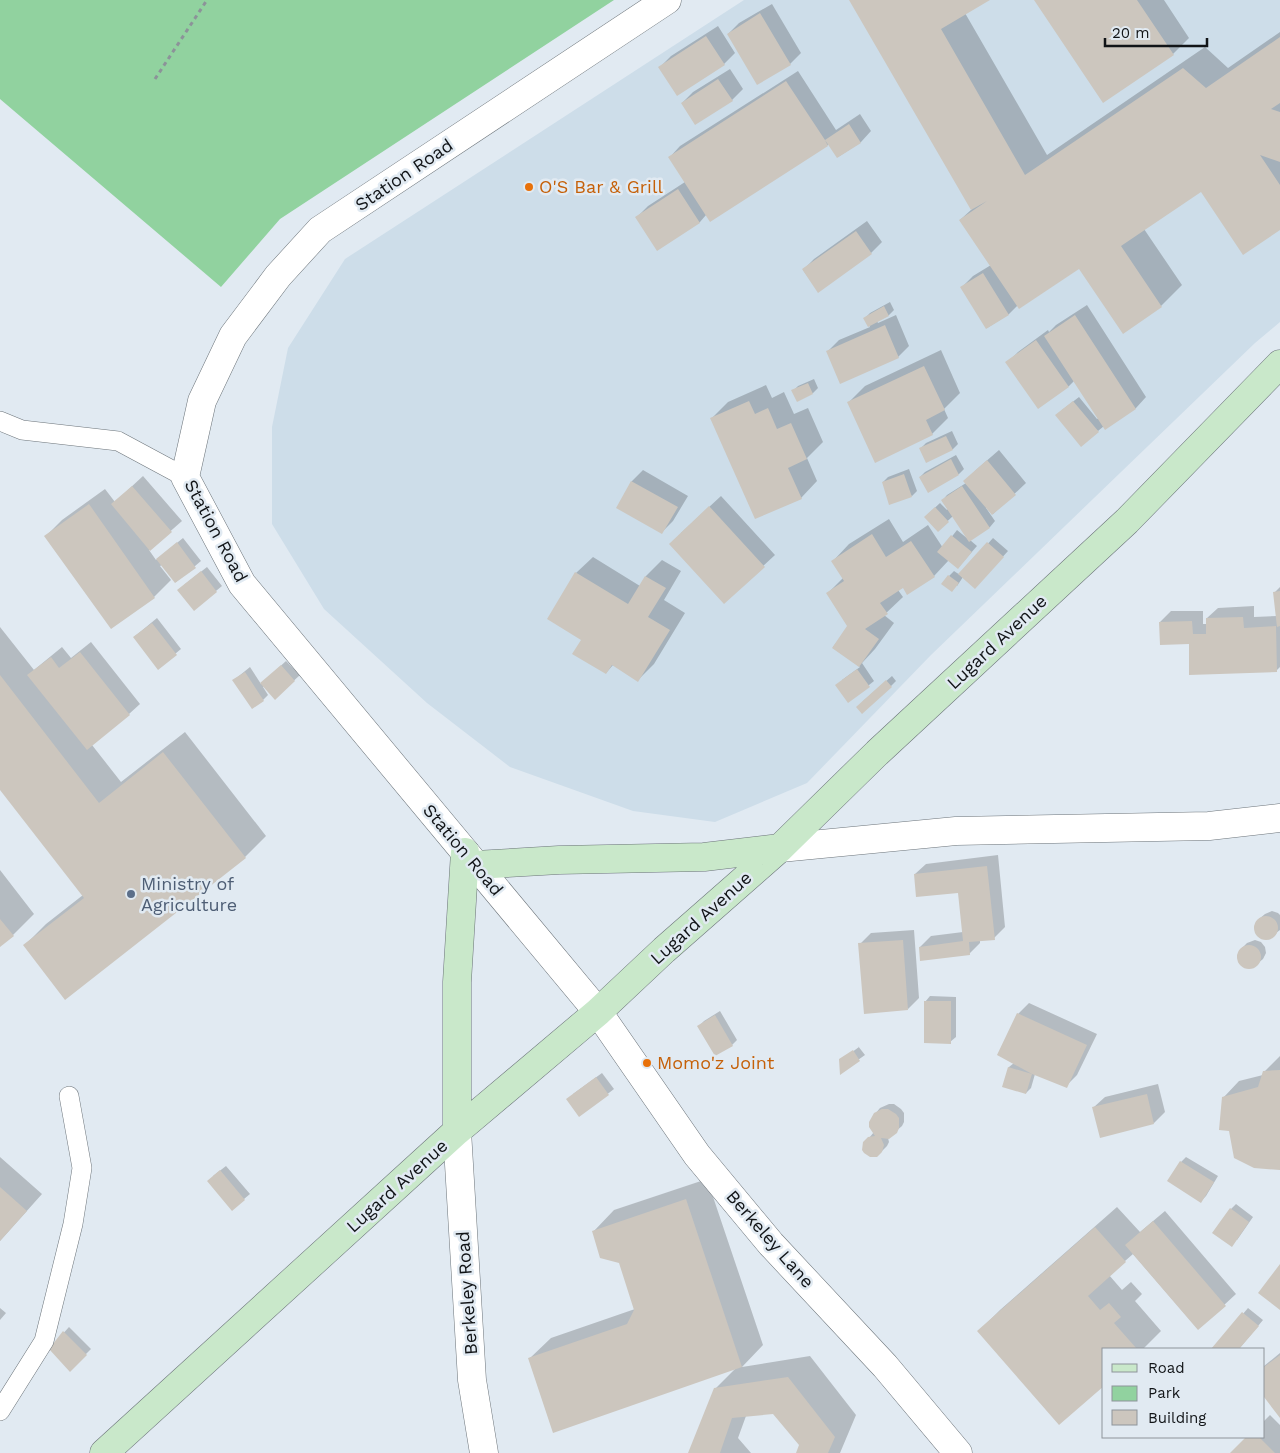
<svg xmlns="http://www.w3.org/2000/svg" width="1280" height="1453" font-family="'Work Sans',sans-serif">
<style>
.built{fill:#cddde9}
.green{fill:#91d29f}
.shadow{fill:#0003}
.building{fill:#ccc6be}
.lines{fill:none;stroke-linecap:round;stroke-linejoin:round}
.lane-casing{stroke:#6c747a;stroke-width:20}
.street-casing{stroke:#6c747a;stroke-width:29}
.secondary-casing{stroke:#6c747a;stroke-width:29}
.path{stroke:#8c9399;stroke-width:3;stroke-dasharray:4 4;stroke-linecap:butt}
.lane{stroke:#fff;stroke-width:19}
.street{stroke:#fff;stroke-width:28}
.secondary{stroke:#c9e8ca;stroke-width:28}
.food-dot{fill:#e8710a;stroke:#e1eaf2;stroke-width:2}
.service-dot{fill:#5c6f8a;stroke:#e1eaf2;stroke-width:2}
.labels{text-anchor:middle;stroke-width:5;stroke-linejoin:round;paint-order:stroke}
.street-label{font-size:18px;fill:#111417;stroke:#e1eaf2}
.food-label{font-size:18px;fill:#c56008;stroke:#e1eaf2;text-anchor:start}
.service-label{font-size:18px;fill:#4e5e75;stroke:#e1eaf2;text-anchor:start}
</style>
<rect width="100%" height="100%" fill="#e1eaf2"/>
<path class="built" d="M744 0H1280V322L1255 343 931 655 807 783 715 822 633 811 510 767 427 703 324 609 272 524V427L288 348 345 259Z"/>
<path class="green" d="M0 0H614L280 219 221 287 0 99Z"/>
<path class="shadow" d="M850 0H988L965 13 1047 155 1205 47 1228 68 1280 32V229L1201 190 1144 229 1182 285 1161 306 1123 332 1080 267 1018 305 1009 314 987 328 962 287 973 276 991 265 960 220 972 209Z
M1036 0H1164L1189 38 1173 54Z
M772 4 801 53 790 64 758 83 728 34 739 23Z
M718 26 735 53 724 64 660 67 671 56Z
M730 69 743 89 732 100 682 103 693 92Z
M798 71 836 130 860 114 871 131 861 142 838 157 829 144 706 215 700 222 657 249 637 217 648 206 685 182 670 157 680 146Z
M867 221 882 242 871 253 818 291 803 270 814 259Z
M890 302 894 310 889 315 877 321 878 323 896 315 909 346 898 357 828 351 839 340 870 327 865 318 870 313Z
M1087 305 1146 397 1136 408 1105 428 1104 426 1098 431 1062 410 1079 397 1097 419 1099 418 1074 381 1069 386 1038 407 1007 363 1018 352 1048 330 1049 332 1056 325Z
M941 350 960 393 944 409 948 418 932 434 848 403 865 386Z
M814 379 818 388 813 393 793 391 798 386Z
M766 385 772 398 784 392 794 414 808 408 823 442 807 458 817 481 801 498 712 418 728 402Z
M952 431 958 444 953 449 927 461 921 448 926 443Z
M999 450 1026 483 993 514 987 507 986 508 995 521 990 527 970 540 977 546 963 562 949 560 934 576 903 586 898 590 903 597 884 615 894 623 875 649 862 663 874 681 849 701 842 680 860 667 833 647 849 626 828 593 844 577 833 561 849 544 889 519 903 542 928 525 943 548 957 530 968 539 953 516 938 530 925 517 940 503 947 510 948 509 942 501 947 495 966 483 976 470Z
M956 455 964 469 959 474 920 477 925 472Z
M909 469 917 491 912 496 883 482 888 477Z
M643 470 688 496 673 521 662 532 618 507 632 481Z
M143 476 182 521 149 550 156 560 183 538 201 561 176 582 162 565 160 566 171 580 154 597 111 627 46 536 62 520 105 489 115 502Z
M721 496 775 555 724 602 681 533Z
M993 538 1008 551 980 582 963 577 957 586 949 576 954 571 960 575Z
M593 557 640 586 646 576 662 560 681 571 664 600 685 613 654 664 638 680 613 665 606 673 583 640 576 573Z
M207 567 222 586 194 609 184 585Z
M1280 587V667L1276 671 1190 643 1160 622 1171 611H1203V624H1207V618L1218 608 1254 606V617L1277 616 1275 592Z
M157 618 181 649 158 668 134 637Z
M0 627 34 670 62 647 71 658 91 642 140 704 129 714 92 745 121 782 185 732 266 836 245 857 25 945 46 924 83 895 0 788Z
M286 661 300 675 275 698 264 686 263 687 268 695 263 700 234 680 250 667 261 684Z
M892 676 896 681 891 686 862 702Z
M998 855 1005 927 994 938 980 940V943L969 954 920 947 931 936 963 932 959 892 915 874 926 864Z
M0 870 34 914 13 935 0 945Z
M1272 911 1278 913 1280 915V930L1268 939 1262 938 1257 934 1255 927 1259 919 1265 914Z
M914 930 919 998 908 1009 860 944 871 933Z
M1255 940 1261 942 1265 947 1266 953 1263 959 1257 964 1251 968 1244 967 1239 963 1237 956 1242 948 1247 943Z
M930 996 956 997V1037L950 1042 925 1002Z
M1029 1003 1097 1034 1077 1075 1066 1086 1035 1074 1031 1088 1026 1093 1004 1086 1009 1067 1014 1063 1018 1014Z
M720 1011 737 1040 732 1045 699 1026 704 1021Z
M858 1046 865 1055 841 1072 844 1058 859 1047Z
M1280 1056V1169L1223 1098 1239 1081 1263 1075 1264 1072Z
M602 1073 614 1089 579 1116 573 1094Z
M1158 1084 1165 1112 1154 1123 1094 1107 1105 1097Z
M889 1104H894L901 1109 904 1113V1122L902 1126 888 1138 889 1142 887 1146 877 1156 869 1138 874 1132 875 1114 880 1108Z
M0 1157 42 1194 0 1241Z
M1186 1157 1218 1176 1206 1196 1201 1201 1181 1162Z
M226 1166 250 1194 232 1209 213 1176Z
M707 1179 763 1345 742 1367 810 1356 856 1415 840 1453H798L801 1445 773 1413 746 1416 738 1438 751 1453H689L715 1389 736 1368 529 1359 551 1338 635 1309 620 1262 593 1232 614 1210Z
M1236 1204 1253 1217 1237 1240 1231 1209Z
M1117 1207 1140 1232 1165 1211 1236 1294 1198 1329 1133 1254 1109 1275 1122 1290 1131 1282 1142 1294 1135 1301 1161 1331 1143 1349H1104L978 1332 1000 1310Z
M0 1308 6 1313 0 1320Z
M1248 1308 1263 1320 1239 1349H1213Z
M69 1327 91 1349 70 1370 50 1348Z
M1280 1353V1416L1264 1395V1366Z
M1270 1415 1280 1425V1453H1232L1248 1437H1264V1421Z"/>
<path class="building" d="M849 0H990L941 29 1025 175 1183 68 1206 88 1280 37V103L1271 109 1280 112V162L1260 155 1280 185V230L1243 255 1201 192 1121 246 1162 307 1123 334 1079 269 1019 309 959 220 987 201 971 210Z
M1034 0H1137L1174 55 1103 103Z
M760 13 791 65 757 85 727 34Z
M706 36 725 65 677 96 658 67Z
M718 79 733 101 695 125 681 103Z
M786 81 825 140 828 146 710 222 668 157Z
M849 124 861 143 837 158 825 140Z
M678 189 700 223 657 251 635 217Z
M856 231 872 254 818 293 802 269Z
M983 273 1009 315 986 329 960 287Z
M884 306 889 316 868 327 863 318Z
M1075 315 1136 409 1105 430 1044 336Z
M885 325 899 358 840 384 826 351Z
M1036 340 1069 387 1038 409 1005 362Z
M924 366 945 410 926 420 933 435 875 463 847 402Z
M808 383 813 394 797 402 791 390Z
M749 401 755 414 768 408 777 429 791 423 807 459 788 468 802 499 755 519 710 418Z
M1073 401 1099 432 1081 447 1055 415Z
M946 436 953 450 926 463 919 448Z
M951 459 959 475 928 493 919 477Z
M987 460 1016 495 992 515 963 481Z
M904 474 912 497 889 505 882 482Z
M631 481 678 507 662 534 616 508Z
M132 486 172 532 150 551 111 504Z
M962 486 990 528 969 542 941 500Z
M89 504 155 598 111 629 44 536Z
M709 506 765 567 724 604 669 544Z
M935 507 949 522 938 532 924 517Z
M872 534 886 557 911 541 935 577 907 595 903 588 880 603 888 614 865 629 879 639 859 667 832 648 847 626 826 593 844 581 831 561Z
M951 535 972 552 958 569 937 552Z
M177 542 196 568 175 583 156 559Z
M987 542 1004 557 975 589 958 574Z
M201 571 217 592 194 611 177 590Z
M575 572 628 604 645 576 666 588 648 617 670 630 638 682 612 665 606 674 572 654 581 640 547 619Z
M948 575 959 583 952 592 941 584Z
M1280 591V626L1277 627 1273 592Z
M1243 617 1244 628 1276 626 1277 672 1189 675V644L1160 645 1159 622 1192 621 1193 634H1206V618Z
M152 623 177 655 158 670 133 637Z
M80 652 130 715 87 750 27 675 51 657 59 668Z
M281 665 295 681 275 700 260 683Z
M857 669 870 687 848 703 835 685Z
M245 672 264 701 252 709 232 680Z
M0 675 99 803 163 752 246 858 65 1000 23 945 84 898 0 790Z
M886 680 892 687 862 714 856 707Z
M987 866 995 940 969 942 970 955 920 961 919 947 963 941 958 893 916 897 914 874Z
M1254 928a12 12 0 1 1 24 0a12 12 0 1 1-24 0Z
M0 919 14 936 0 947Z
M903 940 908 1010 864 1014 858 943Z
M1237 957a12 12 0 1 1 24 0a12 12 0 1 1-24 0Z
M924 1001H951V1044L924 1043Z
M1017 1013 1087 1045 1067 1088 1032 1074 997 1055Z
M715 1015 733 1046 715 1056 697 1026Z
M853 1050 860 1061 840 1075 839 1059Z
M1008 1067 1032 1074 1026 1094 1002 1087Z
M1280 1070V1170L1254 1168 1234 1158 1229 1131 1219 1130 1222 1097 1258 1087 1263 1071Z
M596 1077 609 1095 579 1117 566 1099Z
M1147 1094 1154 1124 1100 1138 1092 1107Z
M882 1109H888L896 1114 899 1118V1128L897 1133 889 1139 881 1138 884 1145 882 1152 877 1157H870L864 1153 862 1150 863 1142 868 1137 875 1136 869 1127V1122L874 1113Z
M1180 1161 1214 1182 1201 1203 1167 1181Z
M220 1170 245 1200 232 1211 207 1181Z
M0 1187 27 1211 0 1241Z
M686 1199 742 1367 553 1433 528 1358 627 1324 634 1310 619 1263 600 1258 592 1231Z
M1230 1208 1249 1222 1232 1247 1212 1233Z
M1153 1221 1226 1306 1198 1330 1125 1245Z
M1095 1227 1126 1262 1088 1296 1100 1310 1109 1303 1121 1317 1114 1323 1137 1349H1104V1386L1059 1425 977 1331Z
M1280 1264V1310L1258 1293Z
M1242 1312 1259 1326 1239 1349H1211Z
M63 1331 87 1355 70 1372 49 1349Z
M1280 1355V1418L1264 1397V1367Z
M788 1377 835 1437 828 1453H796L799 1445 773 1414 732 1418 720 1453H688L714 1388Z
M1246 1437H1259L1275 1453H1230Z"/>
<g class="lines">
<defs>
<path id="lane" d="M0 421 22 430 118 441 185 477
M0 1411 44 1341 73 1224 82 1168 69 1096"/>
<path id="street" d="M667 0 320 230 278 276 233 336 202 401 185 477 242 584 598 1012 697 1155 771 1244 885 1366 958 1453
M780 848 956 831 1209 826 1280 818
M457 1131 472 1380 484 1453"/>
<path id="secondary" d="M475 865 559 860 704 857 780 848
M457 1131V982L465 852
M104 1453 457 1131 598 1012 664 950 780 848 877 753 1127 521 1280 364"/>
</defs>
<use href="#lane" class="lane-casing"/>
<use href="#street" class="street-casing"/>
<use href="#secondary" class="secondary-casing"/>
<path class="path" d="M155 79 207 0"/>
<use href="#lane" class="lane"/>
<use href="#street" class="street"/>
<use href="#secondary" class="secondary"/>
</g>
<g class="food-dot">
<circle cx="529" cy="187" r="5"/>
<circle cx="647" cy="1063" r="5"/>
</g>
<circle class="service-dot" cx="131" cy="894" r="5"/>
<g class="labels">
<g class="street-label">
<text transform="translate(404 175) rotate(-34)" y="6">Station Road</text>
<text transform="translate(216 531) rotate(62)" y="6">Station Road</text>
<text transform="translate(997 642) rotate(-43)" y="6">Lugard Avenue</text>
<text transform="translate(463 850) rotate(50)" y="6">Station Road</text>
<text transform="translate(701 918) rotate(-42)" y="6">Lugard Avenue</text>
<text transform="translate(397 1186) rotate(-42)" y="6">Lugard Avenue</text>
<text transform="translate(770 1239) rotate(49)" y="6">Berkeley Lane</text>
<text transform="translate(467 1293) rotate(-94)" y="6">Berkeley Road</text>
</g>
<g class="food-label">
<text x="539" y="193">O'S Bar &amp; Grill</text>
<text x="657" y="1069">Momo'z Joint</text>
</g>
<g class="service-label">
<text x="141" y="890">Ministry of<tspan x="141" dy="21">Agriculture</tspan></text>
</g>
</g>
<rect x="1102" y="1348" width="162" height="90" fill="#e1eaf2" stroke="#8e949a"/>
<rect x="1112" y="1364" width="25" height="8" fill="#c9e8ca" stroke="#8e949a"/>
<text x="1148" y="1373" font-size="15" fill="#111417">Road</text>
<rect x="1112" y="1386" width="25" height="15" fill="#91d29f" stroke="#8e949a"/>
<text x="1148" y="1398" font-size="15" fill="#111417">Park</text>
<rect x="1112" y="1410" width="25" height="15" fill="#ccc6be" stroke="#8e949a"/>
<text x="1148" y="1423" font-size="15" fill="#111417">Building</text>
<path d="M1105 38v8h102v-8" fill="none" stroke="#111417" stroke-width="2.5"/>
<text x="1112" y="38" font-size="15" fill="#111417" stroke="#e1eaf2" stroke-width="4" paint-order="stroke">20 m</text>
</svg>
